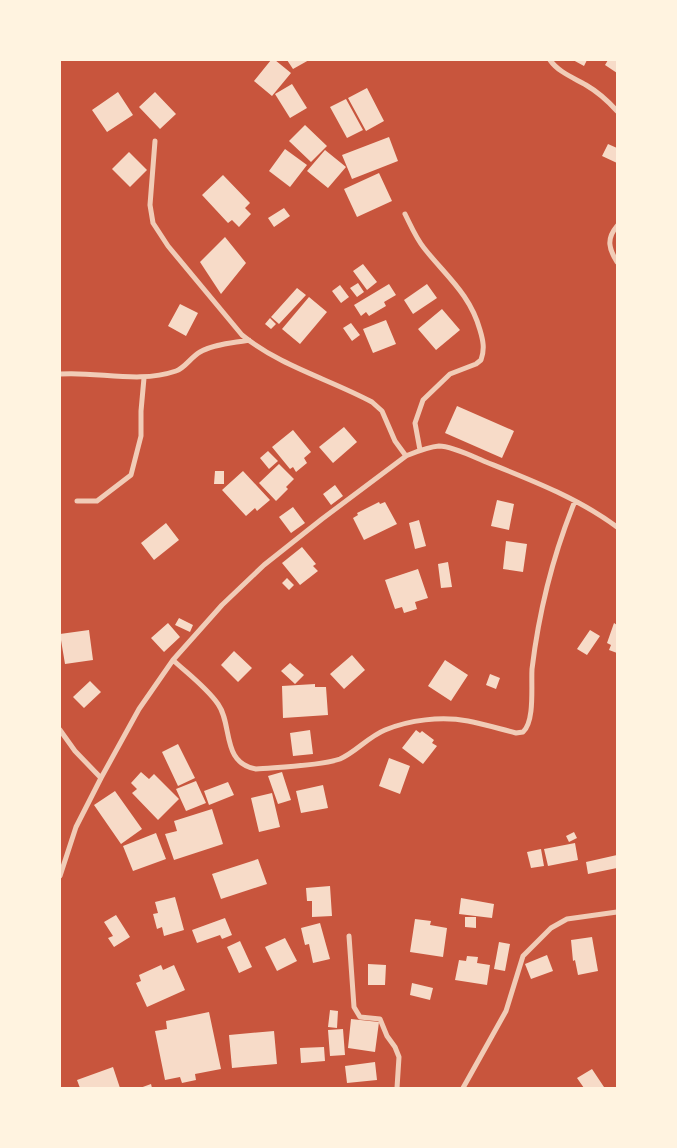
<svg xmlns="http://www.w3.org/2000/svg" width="677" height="1148" font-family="'Source Serif 4',serif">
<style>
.building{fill:#f7dbc8}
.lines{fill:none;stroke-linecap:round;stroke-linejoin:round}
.minor{stroke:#f1ccb7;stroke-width:5}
</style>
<rect width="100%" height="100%" fill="#c8553d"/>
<path class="building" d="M271 60H275L291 73 272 96 254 81Z
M287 60H309L293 69Z
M573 60H587L584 66Z
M608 60H617V73L605 65Z
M292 84 307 108 290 118 275 94Z
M367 88 384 121 366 131 348 98Z
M118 92 133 115 107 132 92 110Z
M155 92 176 114 160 129 139 107Z
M346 99 363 130 347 138 330 107Z
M305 125 327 146 311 162 289 141Z
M389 137 398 161 352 179 342 155Z
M608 144 617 148V163L602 156Z
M285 149 307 165 290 187 269 171Z
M325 150 346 167 328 188 307 171Z
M129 152 147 170 130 187 112 169Z
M379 173 392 201 357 217 344 189Z
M223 175 250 203 245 208 251 214 239 227 232 220 228 223 202 195Z
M284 208 290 216 274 227 268 218Z
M225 237 246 263 221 294 200 262Z
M363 264 377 282 367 290 353 271Z
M358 283 364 292 357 297 350 288Z
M389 284 396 295 384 302 386 306 369 316 366 312 361 316 354 305Z
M427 284 437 298 413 314 404 300Z
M340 285 349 297 341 303 332 291Z
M297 288 306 295 279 324 271 317Z
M309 297 327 312 300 344 282 329Z
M180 304 198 313 186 336 168 326Z
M442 309 460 330 436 350 418 329Z
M270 318 276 324 271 329 265 324Z
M386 320 396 344 373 353 363 329Z
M351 323 360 335 352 341 343 328Z
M457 406 514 431 502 458 445 433Z
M344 427 357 442 333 463 319 447Z
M293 430 311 452 304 458 307 463 296 472 293 467 290 469 272 447Z
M268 451 278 461 269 469 260 458Z
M279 464 294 479 286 487 288 489 276 501 259 483Z
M215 471H224V484H214Z
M243 471 270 500 257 511 255 508 246 516 222 490Z
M335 485 343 496 331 505 323 494Z
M497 500 514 504 509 530 491 526Z
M379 502 380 504 385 502 397 524 364 540 353 518 358 515 357 513Z
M293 507 305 523 291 533 279 517Z
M419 520 426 546 415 549 409 523Z
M166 523 179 540 154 560 141 543Z
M506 541 527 544 523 572 503 569Z
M302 547 316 564 313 566 318 571 300 585 282 563Z
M448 562 452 587 441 588 438 564Z
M418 569 428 598 415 602 417 609 404 613 402 607 395 609 385 580Z
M287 578 294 585 289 590 282 583Z
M179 618 193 625 190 632 175 625Z
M168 623 180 637 164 652 151 638Z
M614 623 617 625V653L609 650 611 645 607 643Z
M89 630 93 660 65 664 60 634Z
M590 630 600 636 587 655 577 649Z
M234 651 252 668 238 682 221 665Z
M352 655 365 670 344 689 330 674Z
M445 660 468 675 451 701 428 686Z
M290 663 304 675 295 684 281 671Z
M490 674 500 678 496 689 486 685Z
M90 681 101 692 84 708 73 697Z
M315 684V687H326L328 715 283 718 282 686Z
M310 730 313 754 293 756 290 733Z
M416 730 420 733 422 731 434 740 432 743 437 746 423 764 402 748Z
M178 744 195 778 178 786 162 752Z
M389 758 410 766 400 794 379 786Z
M141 772 149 779 154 774 179 799 158 820 132 793 137 789 131 783Z
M282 772 291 800 278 804 268 776Z
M196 781 206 803 186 811 176 789Z
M228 782 234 795 209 805 204 791Z
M323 785 328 808 301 813 296 791Z
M115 791 142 829 121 844 94 805Z
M272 793 280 827 259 832 251 798Z
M212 809 223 844 174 860 165 834 177 831 174 821Z
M574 832 577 838 569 842 566 836Z
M156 833 166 859 133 871 123 846Z
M575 843 578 860 548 866 544 849Z
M541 849 544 866 531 868 527 852Z
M617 855V868L588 874 586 862Z
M258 859 267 884 221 899 212 874Z
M330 886 332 916 312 917V901H307L306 888Z
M175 897 184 930 164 936 162 927 157 929 153 914 158 913 155 902Z
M461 898 494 904 492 918 459 914Z
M116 915 130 937 114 947 108 938 113 936 104 922Z
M465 917H476V928L465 927Z
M225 918 232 935 222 939 220 935 197 943 192 930Z
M415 919 431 921 430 925 447 928 443 957 410 952Z
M320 923 330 959 313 963 309 944 305 945 301 928Z
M592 937 598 971 578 975 575 960 573 961 571 940Z
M285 938 297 961 277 971 265 947Z
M240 941 252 967 239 973 227 947Z
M499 942 510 944 505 971 494 969Z
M547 955 553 971 531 979 525 964Z
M467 956 478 957 477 963 490 965 487 985 455 980 459 960 466 961Z
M368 964 386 965 385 985H368Z
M161 965 163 970 174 965 185 990 147 1007 136 983 141 981 139 975Z
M412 983 433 988 430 1000 410 995Z
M330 1010 338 1011 337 1028 328 1027Z
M209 1012 221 1069 195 1074 196 1080 182 1083 180 1077 165 1080 155 1031 167 1029 166 1021Z
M351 1019 379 1022 375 1052 348 1048Z
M343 1029 345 1055 330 1056 328 1030Z
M274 1031 277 1064 232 1068 229 1035Z
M324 1047 325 1061 301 1063 300 1048Z
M375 1062 377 1080 347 1083 345 1066Z
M113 1067 120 1088H80L77 1080Z
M592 1069 604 1087 603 1088H584L577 1078Z
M151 1084 152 1088H140Z"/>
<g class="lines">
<path class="minor" d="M550 60C558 72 574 78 586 85 598 92 608 101 617 111
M155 141 150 205 153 223 168 246 242 335C280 366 329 379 372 402L382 411 395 441 406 456
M405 214C411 226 416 238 424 248 446 276 470 294 480 330 483 340 485 349 481 360L476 364 450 374 423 400 415 423 420 450
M617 226C606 239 609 249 617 262
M60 374C98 371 138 384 176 371 185 368 191 357 200 352 214 344 234 343 249 340
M77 501H97L131 475 141 436V411L144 378
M173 660C188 674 206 687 218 704 233 725 221 763 256 769 279 767 320 766 340 759 356 752 368 737 385 730 409 720 441 716 468 721 484 724 500 729 516 733L523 732C535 721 531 686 532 669 539 611 553 555 575 501
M60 730 75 751 101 778
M60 876 76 827 101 778 139 709 173 660 222 605 264 565 322 519 406 456C416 452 427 447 439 446 452 446 474 457 486 462 531 480 578 498 617 527
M349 936 354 1007 360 1017 380 1019 387 1036 395 1047 399 1057 397 1088
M463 1088 506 1011 523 956 551 928 567 919 617 912"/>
</g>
<rect width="677" height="1148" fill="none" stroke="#fff3e0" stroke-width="122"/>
</svg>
